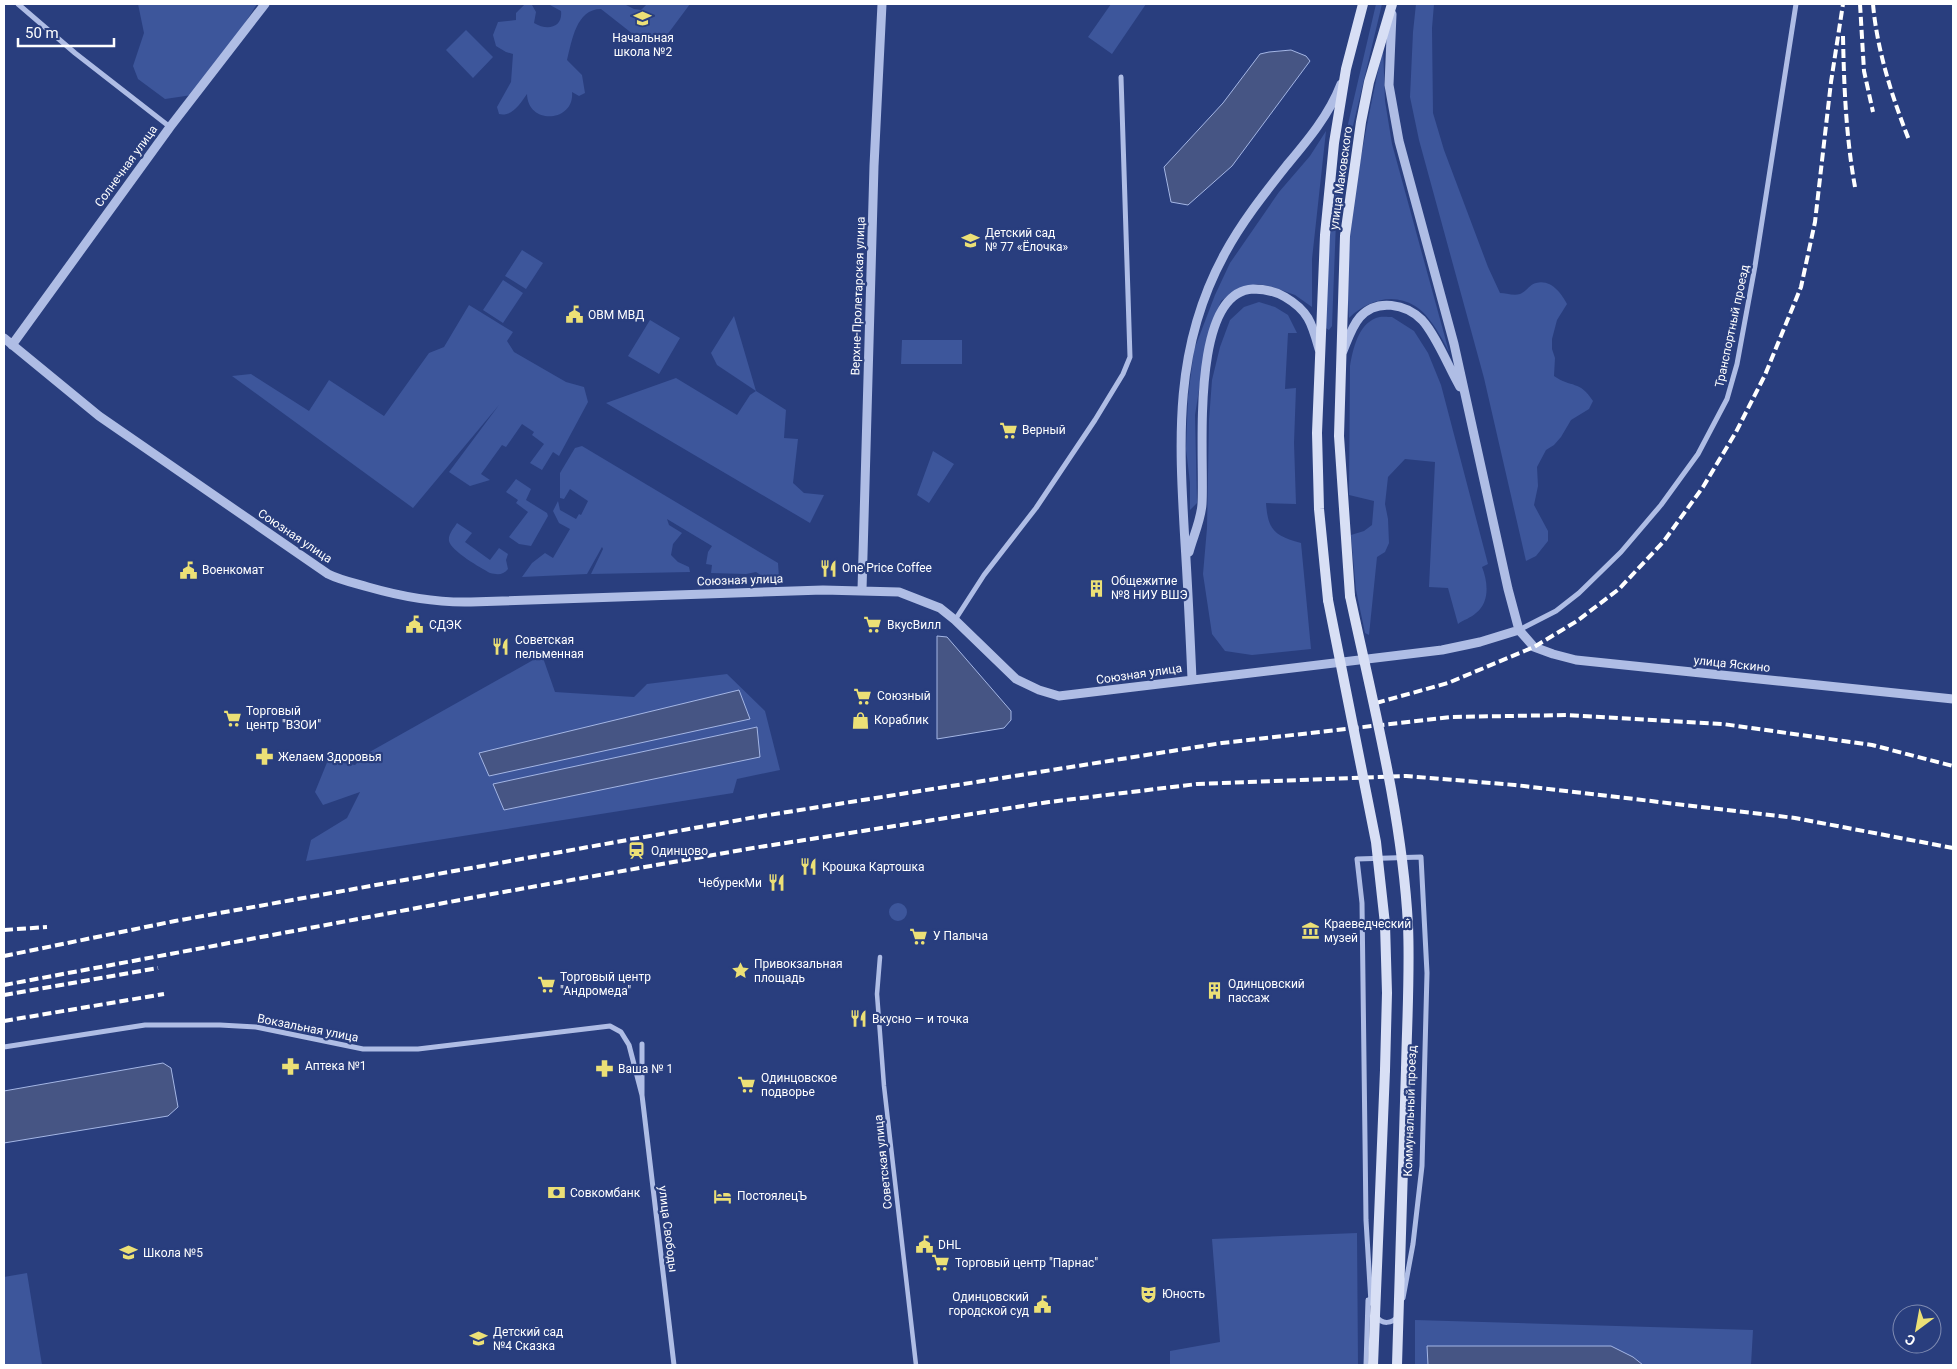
<svg xmlns="http://www.w3.org/2000/svg" width="1957" height="1369" font-family="Roboto,sans-serif">
<style>
.green{fill:#3d569b;fill-rule:evenodd}
.water{fill:#465584;stroke:#a4b6e5}
.lines{fill:none;stroke-linecap:round;stroke-linejoin:round}
.pedestrian{stroke:#afbde5;stroke-width:4.5}
.minor{stroke:#afbde5;stroke-width:5}
.tertiary{stroke:#afbde5;stroke-width:9}
.secondary{stroke:#d8dff5;stroke-width:10}
.rail{stroke:#fff;stroke-width:4;stroke-dasharray:9 4;stroke-linecap:butt}
.secondary-bridge{stroke:#d8dff5;stroke-width:10}
.labels{text-anchor:middle;stroke-width:4.5;stroke-linejoin:round;paint-order:stroke}
.poi-label{font-size:12px;fill:#fff;stroke:#293e7e;text-anchor:start}
.street-label{font-size:12px;fill:#fff;stroke:#293e7e}
</style>
<rect width="100%" height="100%" fill="#293e7e"/>
<path class="green" d="M138 4H257L240 31 192 95 165 99 138 79 133 66 144 33Z
M525 4 532 5 536 12 534 23C547 31 563 28 561 11L550 5 541 4H624L634 9 641 10 647 4H690L667 35 657 40 643 42 601 9C576 9 572 41 567 60L582 75 585 93 579 96 572 92C575 122 528 126 527 94 520 104 512 117 499 114L497 107 511 82 513 54 506 52 496 46 493 35 498 22 516 20V13Z
M1111 4H1146L1112 54 1088 37Z
M1376 4H1382L1346 155 1336 222 1332 326 1329 330 1324 327 1331 220 1341 154Z
M1416 4H1434L1432 28 1433 113 1444 150 1488 267 1500 293C1505 293 1514 296 1520 294 1526 292 1530 284 1536 283 1551 279 1561 293 1567 304L1557 320 1552 339V349L1555 358 1554 376C1571 388 1580 380 1593 401L1589 409 1571 420 1561 437 1554 445 1546 450 1537 467 1538 486 1534 505 1548 531V541L1536 556 1526 561 1484 378 1419 140 1410 97 1413 32Z
M466 30 493 57 473 78 446 50Z
M1383 46 1385 101 1392 144 1449 352C1442 338 1429 314 1415 306 1392 292 1367 301 1349 318 1342 231 1366 132 1383 46Z
M1326 131 1312 259V307L1295 295 1273 287 1258 284 1237 289 1221 301 1208 334 1195 415 1197 503 1190 510V483L1186 449 1188 397 1194 350 1215 295 1230 263 1279 192 1310 156Z
M522 250 543 263 526 289 505 276Z
M503 280 523 293 503 323 483 310Z
M1259 302 1275 307 1288 315 1297 333H1288L1285 389 1296 388 1294 443 1296 504 1266 503C1268 531 1275 536 1301 543L1311 649 1252 655 1225 651 1212 634 1203 574 1207 528 1209 420 1212 380 1220 347 1230 320 1244 307Z
M469 305 513 332 507 341 514 352 566 382 584 387 588 402 559 456 553 452 542 470 530 463 544 444 532 435 534 432 522 424 506 447 502 445 481 474 490 480 470 486 449 472 499 405 413 508 232 376 251 374 309 411 329 380 384 416 429 353 444 347Z
M734 316 756 391 786 410 784 438 798 439 793 483 804 493 824 495 810 523 606 403 676 378 737 415 750 395 756 391 717 365 711 353Z
M1392 317 1414 331 1428 353 1441 385 1488 564 1482 567C1488 582 1490 602 1476 613 1471 618 1463 620 1458 624L1448 588 1429 587 1435 462 1405 459 1388 477 1385 504 1388 519 1389 543 1385 552 1377 557 1369 635 1365 633 1356 590 1351 535 1364 531 1372 525 1374 501 1349 495 1350 366C1353 349 1358 325 1376 318 1380 316 1388 317 1392 317Z
M650 320 680 338 659 374 628 356Z
M902 340H962V364H901Z
M582 446 778 563 779 578H765L756 572 746 574 711 573 712 565 706 564 708 552 712 546 667 519 669 525 682 533 673 544 671 555 678 562 689 567 690 572 591 574 603 549 602 547 587 574 522 577 532 563 545 553 553 558 570 529 559 523 553 511 558 501 560 510 576 519 579 514 581 515 588 501 570 489 564 499 560 498V473L575 448Z
M933 451 954 464 929 503 917 495Z
M516 479 531 489 526 500 547 513 548 516 531 546 519 544 509 537 528 512 516 503 518 500 506 492Z
M457 523 472 533 465 542 490 560 499 548 508 554 506 560 508 569C503 575 498 575 490 573 481 568 451 551 449 541 448 534 454 528 457 523Z
M542 655 555 692 634 697 647 684 727 674 765 711 780 770 737 779 733 793 306 861 311 840 347 818 360 792 323 805 315 792 328 760 355 765 366 754ZM757 727 759 757 504 810 494 784Z
M889 912a9 9 0 1 1 18 0a9 9 0 1 1-18 0Z
M1357 1233 1358 1365H1170V1351L1220 1342 1212 1239Z
M27 1273 42 1365H4V1277Z
M1415 1320 1753 1330 1751 1365H1643L1633 1357 1510 1346H1428V1365H1415Z"/>
<path class="water" d="M1291 50 1306 56 1310 61 1232 166 1188 205 1171 202 1164 167 1223 103 1260 54 1269 52Z
M937 636 947 637 1011 711V720L1004 728 937 739Z
M739 690 750 719 489 776 479 753Z
M757 727 760 757 504 810 493 784Z
M163 1063 171 1068 178 1107 168 1116 4 1143V1091Z
M1427 1346H1611L1633 1357 1643 1365H1428Z"/>
<g class="lines">
<path class="pedestrian" d="M880 957 877 994 884 1086 916 1365"/>
<path class="minor" d="M18 4 75 53 170 127
M955 620 984 575 1036 508 1095 420 1123 374 1130 357 1121 77
M1519 630 1556 611 1579 593 1621 552 1661 505 1698 454 1727 399 1737 364 1755 266 1796 4
M642 1044V1095L674 1365
M4 1047 145 1025H220L256 1027 363 1049H418L610 1026 621 1032 629 1045 642 1095
M1371 1303 1366 1220 1362 903 1357 859 1421 857 1427 973 1422 1166 1413 1244 1403 1298
M1376 1316C1382 1325 1392 1324 1398 1316
M1366 1365 1368 1300"/>
<path class="tertiary" d="M1392 14 1389 85 1399 141 1454 344 1508 589 1519 630 1534 647 1553 654 1576 660 1953 699
M4 338 99 416 328 574C340 580 354 583 368 587 403 597 435 603 471 602L823 590 899 592 940 608 955 620 1016 679 1039 690 1059 696 1442 650 1480 642 1519 630
M12 345 170 127 265 4
M1343 351C1348 339 1352 326 1360 317 1377 298 1406 304 1422 320 1436 335 1449 368 1460 387
M1189 552C1193 537 1201 520 1202 504 1205 461 1188 292 1253 289 1264 289 1275 291 1285 297 1309 311 1312 324 1319 349
M862 590 874 166 882 4
M1192 679C1190 634 1188 589 1185 543 1179 440 1173 349 1224 255 1241 223 1264 194 1287 165 1308 140 1329 115 1341 84"/>
<path class="secondary" d="M1350 596 1339 436 1345 236 1361 122 1369 82 1392 4
M1328 600 1319 509 1317 433 1325 235 1334 143 1346 69 1363 4
M1373 1365 1385 1070
M1397 1365 1406 1069"/>
<path class="rail" d="M1860 4 1864 71 1873 112
M1873 4C1877 50 1892 97 1909 140
M1843 36C1844 87 1846 137 1855 187
M1376 703 1448 683 1534 647 1577 621 1619 589 1664 541 1703 487 1736 432 1765 375 1801 287 1815 222 1831 82 1843 4
M4 930 47 927
M4 956 175 921 756 817 1222 743 1452 717 1566 715 1723 724 1872 745 1953 766
M4 985 492 894 753 848 1049 802 1197 784 1406 776 1515 785 1795 818 1953 848
M4 995 158 968
M4 1021 164 994"/>
<path class="secondary-bridge" d="M1350 596C1373 704 1402 814 1408 925 1410 973 1407 1021 1406 1069
M1328 600 1376 842 1385 924 1387 993 1385 1070"/>
</g>
<defs>
<symbol id="school-bare" viewBox="-9 -9 18 18"><path d="M0-5L7-2L0 1L-7-2ZM-4 1L0 2.5L4 1V4Q0 6-4 4Z" fill="#ece076" stroke="#293e7e" stroke-width="2.5" paint-order="stroke"/></symbol>
<symbol id="civic-bare" viewBox="-9 -9 18 18"><path d="M-.6-6.5H3V-4.5H.6V-3L4-1V1h2V6H-6V1h2V-1L-.6-3ZM-1.2 2.5V6h2.4V2.5Z" fill="#ece076" stroke="#293e7e" stroke-width="2.5" paint-order="stroke"/></symbol>
<symbol id="supermarket-bare" viewBox="-9 -9 18 18"><path d="M-6-5.5h2.5l.6 2H6L4.5 2H-2.5L-4.4-4H-6ZM-1.5 3.2a1.3 1.3 0 1 0 .1 0ZM3 3.2a1.3 1.3 0 1 0 .1 0Z" fill="#ece076" stroke="#293e7e" stroke-width="2.5" paint-order="stroke"/></symbol>
<symbol id="restaurant-bare" viewBox="-9 -9 18 18"><path d="M-5-6h1v4h1v-4h1v4h1v-4h1v5L-1.5 .5V6h-2V.5L-5-1ZM5-6V6H3V1.5H1.5Q1.5-4 5-6Z" fill="#ece076" stroke="#293e7e" stroke-width="2.5" paint-order="stroke"/></symbol>
<symbol id="building-bare" viewBox="-9 -9 18 18"><path d="M-4-6H4V6H1V3H-1V6H-4ZM-2.5-4.3h1.7v1.8h-1.7ZM.8-4.3h1.7v1.8H.8ZM-2.5-1h1.7V.8h-1.7ZM.8-1h1.7V.8H.8Z" fill="#ece076" stroke="#293e7e" stroke-width="2.5" paint-order="stroke"/></symbol>
<symbol id="shop-bare" viewBox="-9 -9 18 18"><path d="M-5-2.5h2.3a2.7 3.5 0 0 1 5.4 0H5L5.5 6h-11ZM-1.5-2.5h3a1.5 2.3 0 0 0-3 0Z" fill="#ece076" stroke="#293e7e" stroke-width="2.5" paint-order="stroke"/></symbol>
<symbol id="pharmacy-bare" viewBox="-9 -9 18 18"><path d="M-2-6h4v4h4v4h-4v4h-4v-4h-4v-4h4Z" fill="#ece076" stroke="#293e7e" stroke-width="2.5" paint-order="stroke"/></symbol>
<symbol id="station-bare" viewBox="-9 -9 18 18"><path d="M-3-6H3Q5-6 5-4V2Q5 4 3 4L4.5 6H3L1.5 4h-3L-3 6H-4.5L-3 4Q-5 4-5 2V-4Q-5-6-3-6ZM-3.5-4v3h7v-3ZM-3.5 1v1.5H-2V1ZM2 1v1.5H3.5V1Z" fill="#ece076" stroke="#293e7e" stroke-width="2.5" paint-order="stroke"/></symbol>
<symbol id="museum-bare" viewBox="-9 -9 18 18"><path d="M0-6L6-3V-2H-6V-3ZM-5-1h2V3h-2ZM-1-1h2V3h-2ZM3-1h2V3H3ZM-6 4H6V6H-6Z" fill="#ece076" stroke="#293e7e" stroke-width="2.5" paint-order="stroke"/></symbol>
<symbol id="sight-bare" viewBox="-9 -9 18 18"><path d="M0-6L1.8-2.2L6-1.7L2.9 1.2L3.7 5.4L0 3.3L-3.7 5.4L-2.9 1.2L-6-1.7L-1.8-2.2Z" fill="#ece076" stroke="#293e7e" stroke-width="2.5" paint-order="stroke"/></symbol>
<symbol id="bank-bare" viewBox="-9 -9 18 18"><path d="M-6-4H6V4H-6ZM0-2.3a2.3 2.3 0 1 0 0 4.6a2.3 2.3 0 1 0 0-4.6Z" fill="#ece076" stroke="#293e7e" stroke-width="2.5" paint-order="stroke"/></symbol>
<symbol id="hotel-bare" viewBox="-9 -9 18 18"><path d="M-6-4.5h1.5V1H6V5H4.5V3h-9V5H-6ZM-4 0a1.8 1.8 0 1 1 3.6 0ZM.5 0V-2.5h3Q6-2.5 6 0Z" fill="#ece076" stroke="#293e7e" stroke-width="2.5" paint-order="stroke"/></symbol>
<symbol id="theatre-bare" viewBox="-9 -9 18 18"><path d="M-5-5.5Q0-4 5-5.5V0Q5 5 0 6Q-5 5-5 0ZM-3.3-2.5H-1v1.5H-3.3ZM1-2.5H3.3v1.5H1ZM-2.8 1Q0 5.5 2.8 1Z" fill="#ece076" stroke="#293e7e" stroke-width="2.5" paint-order="stroke"/></symbol>
</defs>
<g fill-rule="evenodd">
<use href="#school-bare" x="630" y="6" width="25" height="25"/>
<use href="#school-bare" x="958" y="228" width="25" height="25"/>
<use href="#civic-bare" x="562" y="302" width="25" height="25"/>
<use href="#supermarket-bare" x="996" y="418" width="25" height="25"/>
<use href="#restaurant-bare" x="816" y="556" width="25" height="25"/>
<use href="#civic-bare" x="176" y="558" width="25" height="25"/>
<use href="#building-bare" x="1084" y="576" width="25" height="25"/>
<use href="#civic-bare" x="402" y="612" width="25" height="25"/>
<use href="#supermarket-bare" x="860" y="612" width="25" height="25"/>
<use href="#restaurant-bare" x="488" y="634" width="25" height="25"/>
<use href="#supermarket-bare" x="850" y="684" width="25" height="25"/>
<use href="#supermarket-bare" x="220" y="706" width="25" height="25"/>
<use href="#shop-bare" x="848" y="708" width="25" height="25"/>
<use href="#pharmacy-bare" x="252" y="744" width="25" height="25"/>
<use href="#station-bare" x="624" y="838" width="25" height="25"/>
<use href="#restaurant-bare" x="796" y="854" width="25" height="25"/>
<use href="#restaurant-bare" x="764" y="870" width="25" height="25"/>
<use href="#museum-bare" x="1298" y="918" width="25" height="25"/>
<use href="#supermarket-bare" x="906" y="924" width="25" height="25"/>
<use href="#sight-bare" x="728" y="958" width="25" height="25"/>
<use href="#supermarket-bare" x="534" y="972" width="25" height="25"/>
<use href="#building-bare" x="1202" y="978" width="25" height="25"/>
<use href="#restaurant-bare" x="846" y="1006" width="25" height="25"/>
<use href="#pharmacy-bare" x="278" y="1054" width="25" height="25"/>
<use href="#pharmacy-bare" x="592" y="1056" width="25" height="25"/>
<use href="#supermarket-bare" x="734" y="1072" width="25" height="25"/>
<use href="#bank-bare" x="544" y="1180" width="25" height="25"/>
<use href="#hotel-bare" x="710" y="1184" width="25" height="25"/>
<use href="#civic-bare" x="912" y="1232" width="25" height="25"/>
<use href="#school-bare" x="116" y="1240" width="25" height="25"/>
<use href="#supermarket-bare" x="928" y="1250" width="25" height="25"/>
<use href="#theatre-bare" x="1136" y="1282" width="25" height="25"/>
<use href="#civic-bare" x="1030" y="1292" width="25" height="25"/>
<use href="#school-bare" x="466" y="1326" width="25" height="25"/>
</g>
<g class="labels">
<g class="poi-label">
<text x="643" y="42" text-anchor="middle">Начальная<tspan x="643" dy="14">школа №2</tspan></text>
<text x="985" y="237">Детский сад<tspan x="985" dy="14">№ 77 «Ёлочка»</tspan></text>
<text x="588" y="319">ОВМ МВД</text>
<text x="1022" y="434">Верный</text>
<text x="842" y="572">One Price Coffee</text>
<text x="202" y="574">Военкомат</text>
<text x="1111" y="585">Общежитие<tspan x="1111" dy="14">№8 НИУ ВШЭ</tspan></text>
<text x="429" y="629">СДЭК</text>
<text x="887" y="629">ВкусВилл</text>
<text x="515" y="644">Советская<tspan x="515" dy="14">пельменная</tspan></text>
<text x="877" y="700">Союзный</text>
<text x="246" y="715">Торговый<tspan x="246" dy="14">центр "ВЗОИ"</tspan></text>
<text x="874" y="724">Кораблик</text>
<text x="278" y="761">Желаем Здоровья</text>
<text x="651" y="855">Одинцово</text>
<text x="822" y="871">Крошка Картошка</text>
<text x="762" y="887" text-anchor="end">ЧебурекМи</text>
<text x="1324" y="928">Краеведческий<tspan x="1324" dy="14">музей</tspan></text>
<text x="933" y="940">У Палыча</text>
<text x="754" y="968">Привокзальная<tspan x="754" dy="14">площадь</tspan></text>
<text x="560" y="981">Торговый центр<tspan x="560" dy="14">"Андромеда"</tspan></text>
<text x="1228" y="988">Одинцовский<tspan x="1228" dy="14">пассаж</tspan></text>
<text x="872" y="1023">Вкусно — и точка</text>
<text x="305" y="1070">Аптека №1</text>
<text x="618" y="1073">Ваша № 1</text>
<text x="761" y="1082">Одинцовское<tspan x="761" dy="14">подворье</tspan></text>
<text x="570" y="1197">Совкомбанк</text>
<text x="737" y="1200">ПостоялецЪ</text>
<text x="938" y="1249">DHL</text>
<text x="143" y="1257">Школа №5</text>
<text x="955" y="1267">Торговый центр "Парнас"</text>
<text x="1162" y="1298">Юность</text>
<text x="1029" y="1301" text-anchor="end">Одинцовский<tspan x="1029" dy="14">городской суд</tspan></text>
<text x="493" y="1336">Детский сад<tspan x="493" dy="14">№4 Сказка</tspan></text>
</g>
<g class="street-label">
<text transform="translate(126 166) rotate(-54)" y="4">Солнечная улица</text>
<text transform="translate(1341 178) rotate(-82)" y="4">улица Маковского</text>
<text transform="translate(858 296) rotate(-88)" y="4">Верхне-Пролетарская улица</text>
<text transform="translate(1732 326) rotate(-78)" y="4">Транспортный проезд</text>
<text transform="translate(295 536) rotate(34)" y="4">Союзная улица</text>
<text transform="translate(740 580) rotate(-2)" y="4">Союзная улица</text>
<text transform="translate(1732 664) rotate(6)" y="4">улица Яскино</text>
<text transform="translate(1139 674) rotate(-8)" y="4">Союзная улица</text>
<text transform="translate(308 1028) rotate(11)" y="4">Вокзальная улица</text>
<text transform="translate(1410 1111) rotate(-88)" y="4">Коммунальный проезд</text>
<text transform="translate(883 1162) rotate(-96)" y="4">Советская улица</text>
<text transform="translate(668 1229) rotate(83)" y="4">улица Свободы</text>
</g>
</g>
<rect width="1957" height="1369" fill="none" stroke="#ffffff" stroke-width="10"/>
<g transform="translate(1917 1329) rotate(212)"><circle r="24" fill="#293e7e" stroke="#7f8bb2"/>
<path d="M0-4L9 19L0 12L-9 19Z" fill="#ece076"/>
<text y="-8" font-size="14" font-weight="bold" text-anchor="middle" fill="#ffffff">С</text>
</g>
<path d="M18 38v8h96v-8" fill="none" stroke="#ffffff" stroke-width="2.5"/>
<text x="25" y="38" font-size="15" fill="#ffffff" stroke="#293e7e" stroke-width="4" paint-order="stroke">50 m</text>
</svg>
